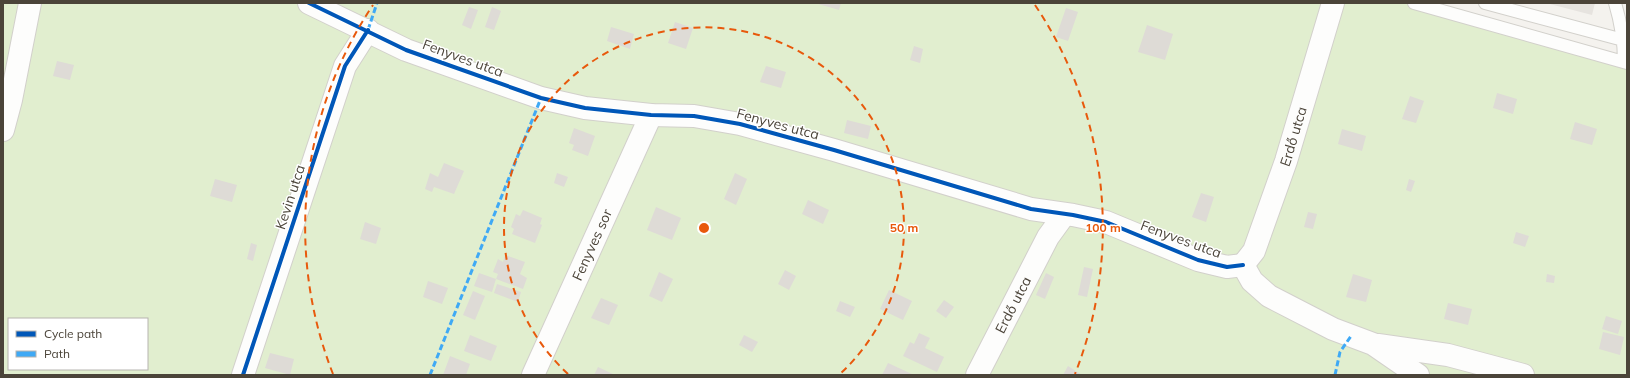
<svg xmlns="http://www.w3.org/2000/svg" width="1630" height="378" font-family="Mulish,sans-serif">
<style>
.green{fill:#e1eecf;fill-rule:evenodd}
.parking{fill:#e6e3df}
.building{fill:#dedbd6}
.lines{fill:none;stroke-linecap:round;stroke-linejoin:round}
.lane-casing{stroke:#d2d0cb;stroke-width:14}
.street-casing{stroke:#d2d0cb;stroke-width:24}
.lane{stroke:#fdfdfc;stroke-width:12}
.street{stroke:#fdfdfc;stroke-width:22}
.quiet{stroke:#3fa9f5;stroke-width:3;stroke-dasharray:6 3;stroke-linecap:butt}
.cycleway-casing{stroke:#fff;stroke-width:6}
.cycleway{stroke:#0057b8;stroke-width:4}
.ring{fill:none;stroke:#e8590c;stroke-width:2;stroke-dasharray:7 5}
.labels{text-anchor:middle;stroke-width:3;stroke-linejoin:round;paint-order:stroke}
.street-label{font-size:14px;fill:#4b4439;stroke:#fff}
.centre{fill:#e8590c;stroke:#fff;stroke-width:2}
.ring-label{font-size:12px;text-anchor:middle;font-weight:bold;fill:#e8590c;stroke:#fff;stroke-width:3;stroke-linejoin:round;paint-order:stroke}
</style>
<rect width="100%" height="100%" fill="#f4f2ee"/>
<path class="green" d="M3 3H1414L1627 63V375H3ZM9 319H147V369H9Z"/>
<path class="parking" d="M1546 3H1595L1592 15Z"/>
<path class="building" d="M815 3H841L839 10Z
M469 7 478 10 471 29 462 25Z
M492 7 501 11 494 30 485 27Z
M1066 8 1078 12 1068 41 1056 37Z
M675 22 693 28 686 49 668 43Z
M1147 25 1173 34 1165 60 1138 52Z
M611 27 634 34 630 49 607 41Z
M914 46 923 49 920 63 910 60Z
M57 61 74 65 70 80 53 76Z
M766 66 786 72 781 88 760 82Z
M1497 93 1517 99 1513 114 1493 108Z
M1410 96 1424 101 1416 123 1402 119Z
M847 120 871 126 868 139 844 133Z
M1575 122 1597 129 1592 145 1570 139Z
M574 128 595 136 588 156 572 150 574 145 569 143Z
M1342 129 1366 136 1362 151 1338 144Z
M444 163 464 171 454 194 434 187 432 192 425 189 430 173 438 177Z
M557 173 568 177 564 187 554 183Z
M735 173 747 179 736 205 724 199Z
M215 179 237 185 232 202 210 196Z
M1409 179 1415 181 1411 192 1406 190Z
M1201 193 1214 197 1206 222 1192 217Z
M808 200 829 210 823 224 802 214Z
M656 207 681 218 672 240 647 230Z
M523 210 542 218 540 224 542 225 535 243 512 234 514 229 511 227 516 214 520 216Z
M1308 212 1317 214 1313 229 1304 227Z
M365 222 381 228 376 244 360 239Z
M1516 232 1529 236 1525 247 1513 243Z
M251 243 257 245 253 261 247 259Z
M505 255 525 262 520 274 527 278 523 289 496 279 498 274 493 272 498 259 503 262Z
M1084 267 1093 269 1087 297 1078 295Z
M785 270 796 276 789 290 778 284Z
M659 272 673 279 662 302 649 296Z
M479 273 496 279 492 292 474 286Z
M1046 273 1054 277 1045 299 1036 295Z
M1353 274 1372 280 1366 302 1346 297Z
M1547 274 1555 276 1554 283 1546 282Z
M428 281 448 288 442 304 423 297Z
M497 284 521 292 518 302 494 293Z
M889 290 912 301 903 320 880 309Z
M473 291 485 296 475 320 463 315Z
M601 298 618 305 609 325 591 318Z
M944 300 954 307 946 318 936 311Z
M840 301 855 307 850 317 836 311Z
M1448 303 1472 309 1468 325 1444 319Z
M1606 316 1622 321 1618 334 1602 329Z
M1603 332 1624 337 1620 355 1599 349Z
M919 333 930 338 925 348 944 357 937 372 903 356 910 342 914 344Z
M470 335 497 346 491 361 464 351Z
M744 335 758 342 752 352 739 345Z
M270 353 294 359 290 375 265 368Z
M450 356 470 364 466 375H443Z
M888 363 914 375H882Z
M1068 366 1082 375H1063Z
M598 367 615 375H594Z"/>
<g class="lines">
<defs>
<path id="lane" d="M1414 3 1627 63
M1485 3 1627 41
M1615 3C1621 23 1624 41 1624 62"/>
<g id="street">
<path d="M309 3 406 50 541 98 585 108 651 115 694 116 740 124 834 150 1031 209 1073 215 1106 222 1198 260 1227 267 1243 265"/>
<path d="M3 130 11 100 30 3"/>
<path id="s1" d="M1243 265 1254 251 1286 161 1333 3"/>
<path d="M1243 265 1252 281 1269 296 1333 329 1373 344 1418 375"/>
<path d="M1378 345 1448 355 1523 375"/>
<path d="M243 375 345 66 368 30"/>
<path id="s2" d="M533 375 651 115"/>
<path id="s3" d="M977 375 1048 237 1064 215"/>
</g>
</defs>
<use href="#lane" class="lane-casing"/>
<use href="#street" class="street-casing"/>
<use href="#lane" class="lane"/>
<use href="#street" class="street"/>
<path class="quiet" d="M368 30 377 3
M430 375 541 98
M1335 375 1340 352 1351 336"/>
<defs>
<path id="cycleway" d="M309 3 406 50 541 98 585 108 651 115 694 116 740 124 834 150 1031 209 1073 215 1106 222 1198 260 1227 267 1243 265
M243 375 345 66 368 30"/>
</defs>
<use href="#cycleway" class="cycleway-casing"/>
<use href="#cycleway" class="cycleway"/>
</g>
<g class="ring">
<path d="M568 374A200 200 0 1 1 840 374"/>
<path d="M333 374A399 399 0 0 1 373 5M1035 5A399 399 0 0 1 1075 374"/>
</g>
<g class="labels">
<g class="street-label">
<text transform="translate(463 58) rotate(20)" y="5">Fenyves utca</text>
<text transform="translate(778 124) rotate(15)" y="5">Fenyves utca</text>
<text dy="5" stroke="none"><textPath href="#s1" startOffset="139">Erdő utca</textPath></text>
<text transform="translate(290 197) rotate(-72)" y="5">Kevin utca</text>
<text transform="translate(1181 239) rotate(20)" y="5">Fenyves utca</text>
<text dy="5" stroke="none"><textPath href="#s2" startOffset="143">Fenyves sor</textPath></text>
<text dy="5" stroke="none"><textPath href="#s3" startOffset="79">Erdő utca</textPath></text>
</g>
</g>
<circle cx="704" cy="228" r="6" class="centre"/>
<g class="ring-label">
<text x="904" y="232">50 m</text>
<text x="1103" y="232">100 m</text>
</g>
<rect width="1630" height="378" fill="none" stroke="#4b4439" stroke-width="8"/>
<rect x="8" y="318" width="140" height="52" fill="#ffffff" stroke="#b7b4b0"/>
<rect x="16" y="331" width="20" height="6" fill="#0057b8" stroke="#b7b4b0"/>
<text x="44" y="338" font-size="12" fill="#4b4439">Cycle path</text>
<rect x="16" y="351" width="20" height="6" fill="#3fa9f5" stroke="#b7b4b0"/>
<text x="44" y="358" font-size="12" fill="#4b4439">Path</text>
</svg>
